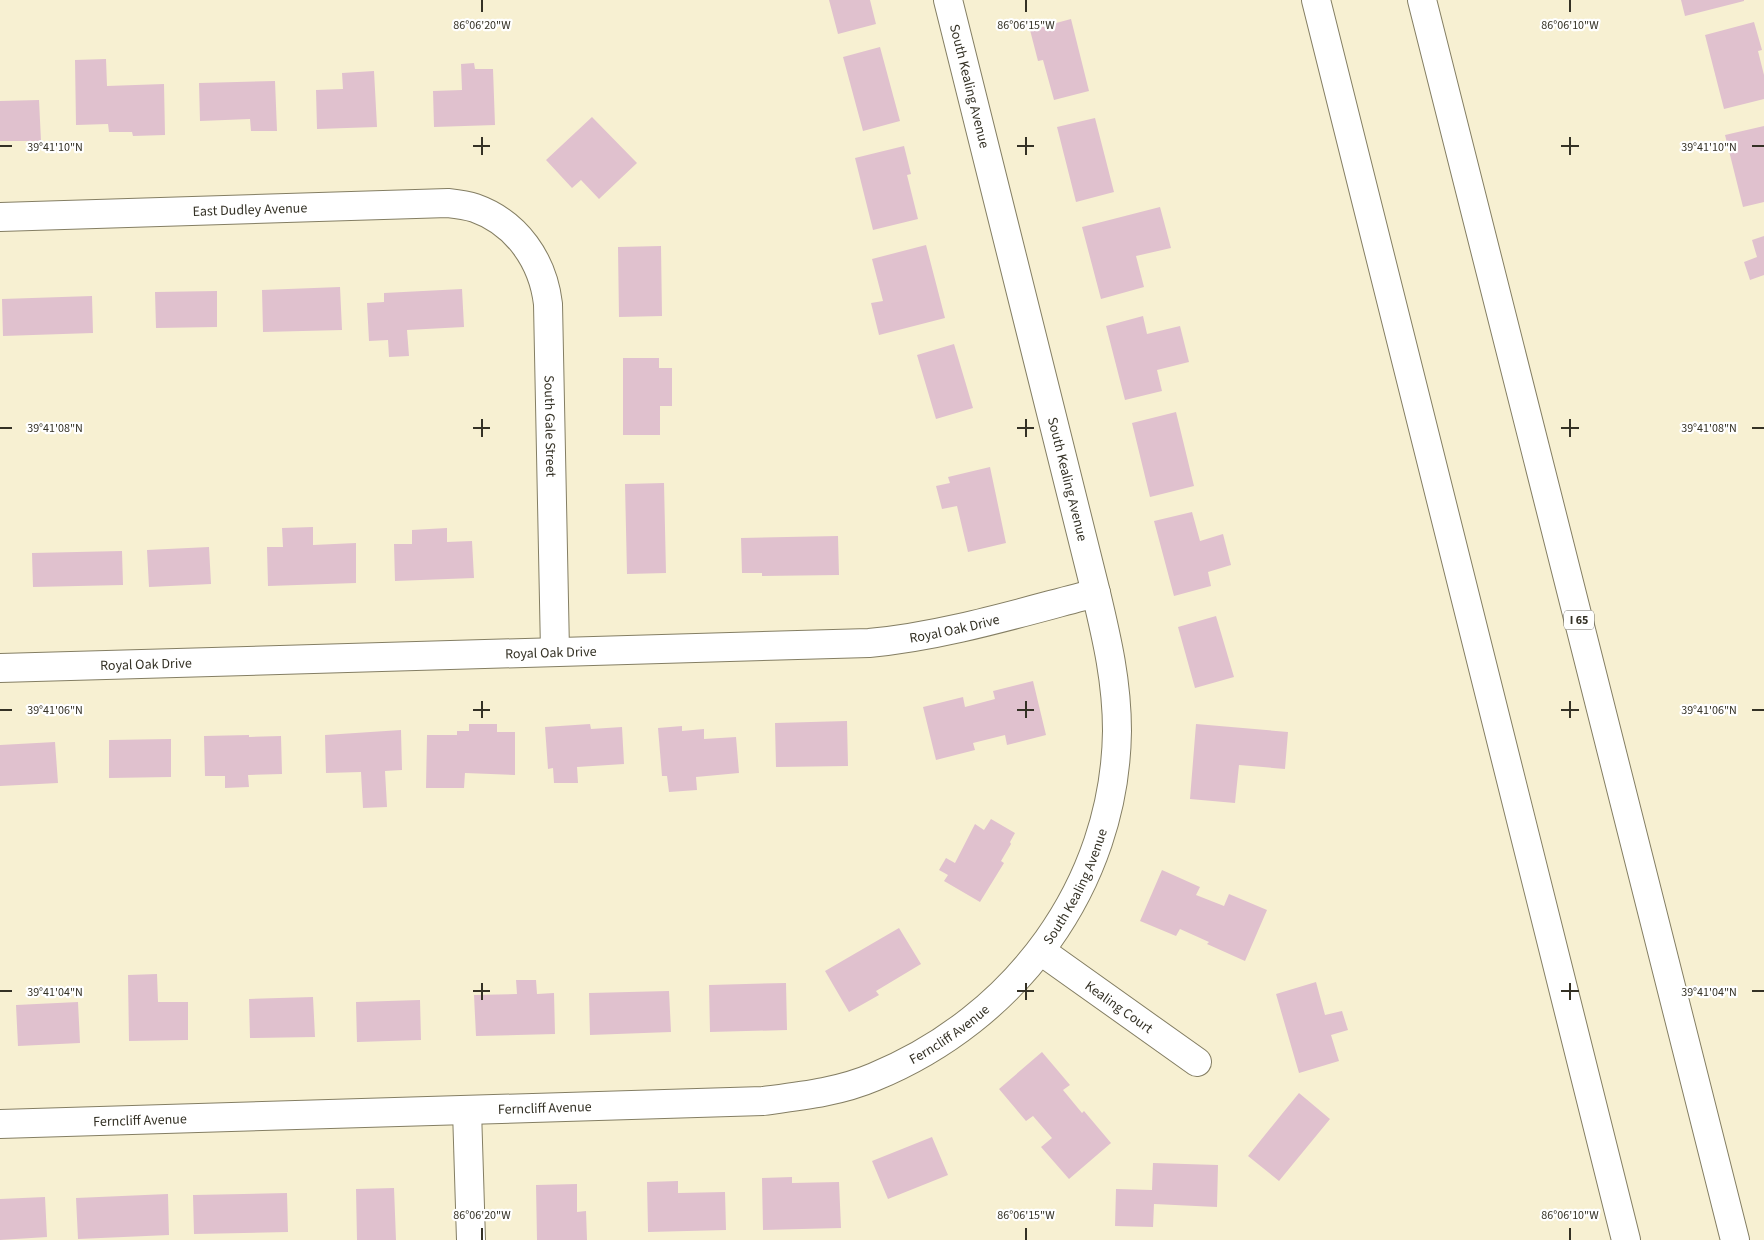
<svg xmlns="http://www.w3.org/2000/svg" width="1764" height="1240" font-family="'Source Sans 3',sans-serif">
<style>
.building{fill:#e0c1ce}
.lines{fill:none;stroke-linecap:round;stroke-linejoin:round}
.minor-casing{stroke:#847e63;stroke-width:30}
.highway-casing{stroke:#847e63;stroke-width:30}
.minor{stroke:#fff;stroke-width:28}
.highway{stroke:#fff;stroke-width:28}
.ticks{fill:none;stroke:#343125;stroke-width:2}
.labels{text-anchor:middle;stroke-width:4.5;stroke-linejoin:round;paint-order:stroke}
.shield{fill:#fff;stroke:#716f66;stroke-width:1}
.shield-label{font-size:12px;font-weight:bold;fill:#343125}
.street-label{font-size:14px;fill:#343125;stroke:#fff}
.ticks-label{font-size:12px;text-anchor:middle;fill:#343125;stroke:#fff;stroke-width:4.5;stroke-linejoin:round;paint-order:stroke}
</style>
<rect width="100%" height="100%" fill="#f7f0d2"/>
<path class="building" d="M829 0H870L876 24 838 34Z
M1681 0H1744V1L1685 16Z
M1071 19 1089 91 1054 100 1043 60 1038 61 1030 30Z
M1754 22 1762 50 1758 51 1764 75V99L1724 109 1705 35Z
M880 47 900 121 863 131 843 57Z
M106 59 107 86 164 84 165 135 133 136 132 132H109L108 124 76 125 75 60Z
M474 63 475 69H493L495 125 434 127 433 91 462 90 461 64Z
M374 71 377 127 317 129 316 90 343 89 342 73Z
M275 81 277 131H251L250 119 200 121 199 83Z
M39 100 41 141H0V101Z
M592 117 637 163 599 199 581 180 572 188 546 160Z
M1095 118 1114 192 1076 202 1057 127Z
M1764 126V202L1743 207 1725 135Z
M904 146 911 174 907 175 918 219 873 230 855 158Z
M1160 207 1171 248 1136 256 1144 287 1101 299 1082 227Z
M1764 236V275L1750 280 1744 262 1757 257 1752 240Z
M926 245 945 318 879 335 871 303 883 301 872 259Z
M661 246 662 316 619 317 618 247Z
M340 287 342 330 263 332 262 290Z
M462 289 464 327 407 330 409 356 389 357 388 340 369 341 367 303 384 302V293Z
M217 291V327L156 328 155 292Z
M92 296 93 333 3 336 2 299Z
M1143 316 1147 334 1180 326 1189 362 1157 370 1162 391 1125 400 1106 326Z
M954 344 973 408 936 419 917 355Z
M623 358H659V368H672V406H660V435H623Z
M1176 412 1194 486 1150 497 1132 423Z
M990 467 1006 543 968 552 957 506 942 509 936 486 950 483 948 477Z
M664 483 666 573 627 574 625 484Z
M1192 512 1200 541 1223 534 1231 565 1208 572 1211 586 1174 596 1154 521Z
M313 527V545L356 543V583L268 586 267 547H283L282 528Z
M447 528V542L472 541 474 578 395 581 394 544H412V530Z
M838 536 839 575 762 576V573H742L741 538Z
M209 547 211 584 149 587 147 550Z
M122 551 123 585 33 587 32 553Z
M1216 616 1234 677 1195 688 1178 627Z
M1033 681 1046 735 1007 745 1005 735 973 743 975 750 936 760 923 707 963 697 965 707 995 699 993 691Z
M847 721 848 766 776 767 775 723Z
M469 724H497V732H515V775L465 773 464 788H426L427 735H457V731H469Z
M590 724 591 729 622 727 624 764 577 767 578 783H554L553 768 548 769 545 727Z
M1196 724 1288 732 1285 769 1239 765 1235 803 1190 799Z
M682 726V731L704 729V739L736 737 739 773 696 777 697 790 669 792 667 776H662L658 728Z
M401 730 402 770 385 771 387 807 363 808 361 772 326 773 325 735Z
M249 735V737L281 736 282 774 248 775 249 787 225 788V776H205L204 736Z
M171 739V777L109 778V740Z
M55 742 58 783 0 786V745Z
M991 819 1015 833 1010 842 1011 844 1001 861 1004 863 980 902 944 881 948 875 939 870 946 858 955 863 975 824 984 830Z
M1162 870 1200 887 1196 895 1224 906 1229 894 1267 910 1245 961 1207 944 1209 942 1180 929 1176 936 1140 921Z
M899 928 921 964 876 991 879 995 849 1012 825 971Z
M157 974 158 1002H188V1040L129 1041 128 975Z
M516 980H536L537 994 554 993 555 1034 476 1036 474 995 517 994Z
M1316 982 1325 1015 1342 1011 1348 1030 1331 1035 1339 1061 1299 1073 1276 994Z
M786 983 787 1030 710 1032 709 985Z
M669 991 671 1032 590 1035 589 993Z
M313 997 315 1037 250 1038 249 999Z
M420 1000 421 1040 357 1042 356 1002Z
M78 1002 80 1043 18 1046 16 1005Z
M1042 1052 1070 1085 1063 1090 1082 1113 1084 1111 1111 1143 1069 1179 1041 1147 1052 1138 1033 1116 1026 1121 999 1089Z
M1299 1093 1330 1119 1279 1181 1248 1156Z
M932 1137 948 1175 888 1199 872 1161Z
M1153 1163 1218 1165 1217 1207 1154 1204 1153 1227 1115 1226 1116 1189 1152 1190Z
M792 1177V1183L839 1182 841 1228 763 1230 762 1178Z
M678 1181V1193L725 1192 726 1230 648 1232 647 1182Z
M577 1184V1212L586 1211 587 1240H537L536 1185Z
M394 1188 396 1240H357L356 1189Z
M287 1193 288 1232 194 1234 193 1195Z
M168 1194 169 1235 78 1239 76 1198Z
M45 1197 47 1237 0 1240V1199Z"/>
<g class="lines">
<defs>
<g id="minor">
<path id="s1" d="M0 217 448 203C457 204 466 205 475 208 517 223 543 261 548 304L555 651"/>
<path id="s2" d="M0 668 869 643C945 636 1022 612 1096 593"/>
<path id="s3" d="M1041 951 1197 1062"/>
<path d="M467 1110 471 1240"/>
<path id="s4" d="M0 1124 763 1101C801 1096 839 1092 874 1077 1015 1019 1115 886 1117 731 1117 682 1107 639 1096 593L948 0"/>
</g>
<path id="highway" d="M1316 0 1626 1240
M1422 0 1735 1240"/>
</defs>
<use href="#minor" class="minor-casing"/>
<use href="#highway" class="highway-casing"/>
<use href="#minor" class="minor"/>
<use href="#highway" class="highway"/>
</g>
<path class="ticks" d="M482 0V12M1026 0V12M1570 0V12M482 137V155M1026 137V155M1570 137V155M0 146H12M473 146H490M1017 146H1034M1561 146H1579M1752 146H1764M482 419V437M1026 419V437M1570 419V437M0 428H12M473 428H490M1017 428H1034M1561 428H1579M1752 428H1764M482 701V718M1026 701V718M1570 701V718M0 710H12M473 710H490M1017 710H1034M1561 710H1579M1752 710H1764M482 983V1000M1026 983V1000M1570 983V1000M0 991H12M473 991H490M1017 991H1034M1561 991H1579M1752 991H1764M482 1228V1240M1026 1228V1240M1570 1228V1240"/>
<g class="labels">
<rect class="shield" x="1564" y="610.5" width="30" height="19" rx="4"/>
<g class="shield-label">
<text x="1579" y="624">I 65</text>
</g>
<g class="street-label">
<text transform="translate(970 86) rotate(76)" y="5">South Kealing Avenue</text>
<text dy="5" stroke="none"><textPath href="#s1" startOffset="250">East Dudley Avenue</textPath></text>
<text dy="5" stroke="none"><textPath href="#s1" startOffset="725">South Gale Street</textPath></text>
<text transform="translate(1068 479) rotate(76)" y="5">South Kealing Avenue</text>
<text dy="5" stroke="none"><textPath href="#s2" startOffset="956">Royal Oak Drive</textPath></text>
<text dy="5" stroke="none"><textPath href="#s2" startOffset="551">Royal Oak Drive</textPath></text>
<text dy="5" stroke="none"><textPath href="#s2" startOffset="146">Royal Oak Drive</textPath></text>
<text dy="5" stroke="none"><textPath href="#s4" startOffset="1162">South Kealing Avenue</textPath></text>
<text dy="5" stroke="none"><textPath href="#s3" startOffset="96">Kealing Court</textPath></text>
<text dy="5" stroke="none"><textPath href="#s4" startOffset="964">Ferncliff Avenue</textPath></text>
<text dy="5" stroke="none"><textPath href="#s4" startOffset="545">Ferncliff Avenue</textPath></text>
<text dy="5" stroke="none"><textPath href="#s4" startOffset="140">Ferncliff Avenue</textPath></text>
</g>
</g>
<g class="ticks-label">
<text x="482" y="29">86°06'20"W</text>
<text x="1026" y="29">86°06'15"W</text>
<text x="1570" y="29">86°06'10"W</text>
<text x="55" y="151">39°41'10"N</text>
<text x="1709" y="151">39°41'10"N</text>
<text x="55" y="432">39°41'08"N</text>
<text x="1709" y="432">39°41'08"N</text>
<text x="55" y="714">39°41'06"N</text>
<text x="1709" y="714">39°41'06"N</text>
<text x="55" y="996">39°41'04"N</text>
<text x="1709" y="996">39°41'04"N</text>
<text x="482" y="1219">86°06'20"W</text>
<text x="1026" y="1219">86°06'15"W</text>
<text x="1570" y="1219">86°06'10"W</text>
</g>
</svg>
